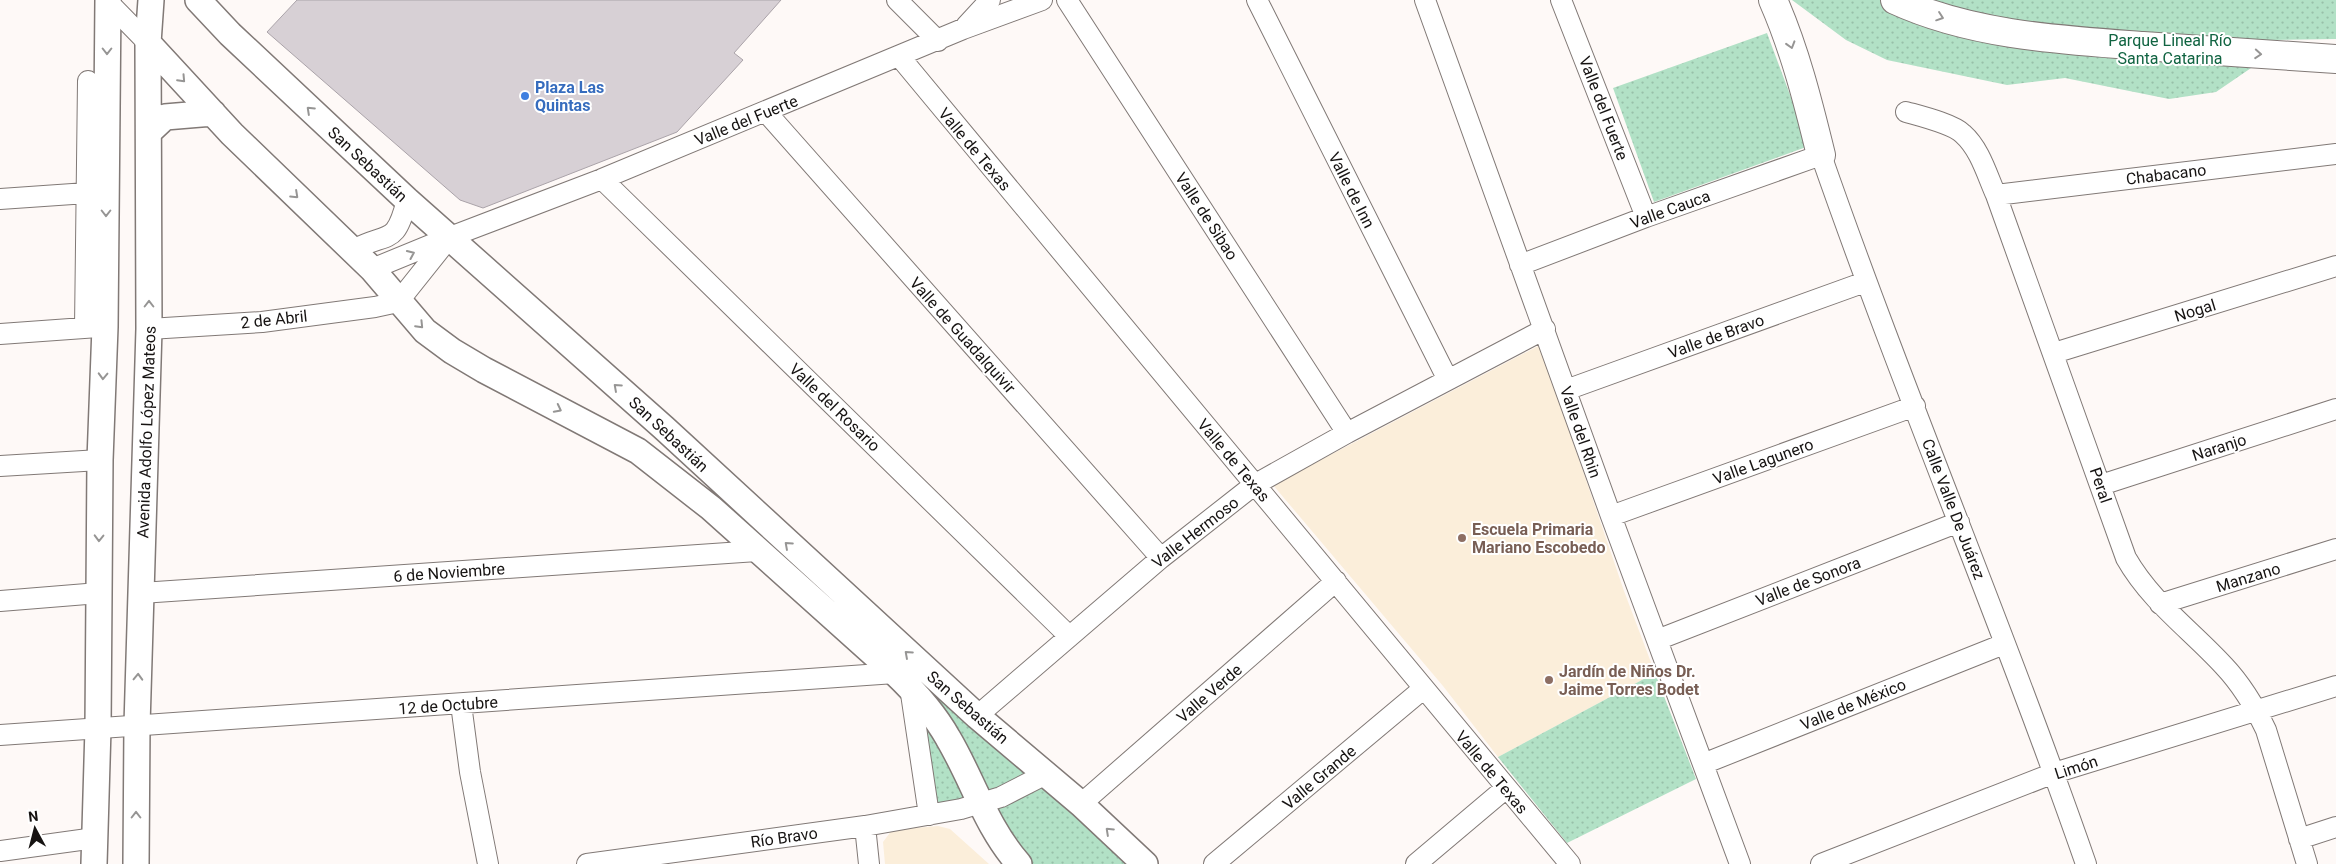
<svg xmlns="http://www.w3.org/2000/svg" width="2336" height="864" font-family="Roboto,sans-serif">
<style>
.education{fill:#fbeeda}
.green{fill:url(#green-dots)}
.building{fill:#d7d0d5;stroke:#aaa3a9}
.lines{fill:none;stroke-linecap:round;stroke-linejoin:round}
.minor-casing{stroke:#817976;stroke-width:22}
.major-casing{stroke:#817976;stroke-width:28}
.highway-casing{stroke:#817976;stroke-width:30}
.minor{stroke:#fff;stroke-width:20}
.major{stroke:#fff;stroke-width:25}
.highway{stroke:#fff;stroke-width:28}
.oneway{stroke:#969594}
.shop-dot{fill:#3f7fe0;stroke:#fff;stroke-width:2}
.education-dot{fill:#8d6e63;stroke:#fff;stroke-width:2}
.labels{text-anchor:middle;stroke-width:4;stroke-linejoin:round;paint-order:stroke}
.park-label{font-size:16px;fill:#116442;stroke:#fff}
.shop-label{font-size:16px;font-weight:bold;fill:#366cbe;stroke:#fff;text-anchor:start}
.street-label{font-size:16px;fill:#161312;stroke:#fff}
.education-label{font-size:16px;font-weight:bold;fill:#785e54;stroke:#fff;text-anchor:start}
</style>
<defs>
<pattern id="green-dots" width="8" height="8" patternUnits="userSpaceOnUse" patternTransform="scale(1.25)"><rect width="8" height="8" fill="#b2e1c6"/><path d="M2 2h.1M6 6h.1" fill="none" stroke="#98c0a9" stroke-width="1.8" stroke-linecap="round"/></pattern>
</defs>
<rect width="100%" height="100%" fill="#fef9f7"/>
<path class="education" d="M1540 345 1624 591 1655 673 1498 757 1443 686 1273 485Z
M938 826 950 829 989 864H885L883 842 892 830Z"/>
<path class="green" d="M1792 0H2336V39L2273 40 2254 66 2216 92 2169 99 2065 78 2007 85 1887 60 1846 40Z
M1767 33 1809 146 1654 202 1613 88Z
M927 671 1145 864H1019L980 804 929 814 910 687Z
M1655 673 1696 779 1567 843 1498 757Z"/>
<path class="building" d="M297 0H781L734 53 743 60 677 132 483 208 460 200 267 32Z"/>
<g class="lines">
<defs>
<path id="minor" d="M106 0 148 43
M897 0 938 41
M1067 0 1347 433
M1257 0 1448 380
M1425 0 1611 516 1740 864
M1561 0 1646 217
M966 26 990 0
M899 56 1570 864
M766 112 1161 558
M1906 112C1920 116 1953 124 1963 134 1980 149 1987 175 1996 195L2126 558C2151 602 2191 630 2224 666 2242 685 2255 707 2266 730L2307 864
M602 179 1069 636
M1996 195 2336 154
M0 199 87 193
M353 250C389 231 395 247 407 200
M1520 265 1646 217 1821 155C1904 393 2003 626 2086 864
M372 269 450 237 602 179 963 29 1042 0
M85 328 88 81
M149 329 262 322 375 307 398 302 449 238
M0 334 98 327
M2054 353 2336 266
M1566 390 1865 282
M0 466 100 460
M2101 485 2336 409
M1611 516 1915 406
M141 593 757 551
M0 601 99 593
M2160 604 2336 549
M1657 640 1959 522
M910 687 929 815
M461 704 470 772 488 864
M977 716 1161 558 1254 485 1347 433 1545 329
M0 735 895 673
M1703 764 2004 644
M1081 804 1336 581
M865 826 869 864
M2299 839 2336 827
M0 851 95 838
M587 864 865 826 961 809 1001 797 1046 774
M1214 864 1423 689
M1416 864 1506 788
M1821 864 2054 773 2336 686"/>
<path id="major" d="M198 0 230 34 407 200 664 428 977 716 1081 804 1145 864
M148 43 232 134 372 269 425 331 452 351 484 370 638 451 711 508 895 673C916 693 934 713 948 738 973 780 986 827 1019 864
M149 132 165 117 213 113
M94 864 98 728 100 460 105 327 108 0
M136 864 137 725 149 329 148 43 151 0"/>
<path id="highway" d="M1773 0C1795 50 1808 102 1821 155
M1895 0C1971 35 2060 40 2143 46 2207 50 2272 55 2336 59"/>
</defs>
<use href="#minor" class="minor-casing"/>
<use href="#major" class="major-casing"/>
<use href="#highway" class="highway-casing"/>
<use href="#minor" class="minor"/>
<use href="#major" class="major"/>
<use href="#highway" class="highway"/>
</g>
<defs><path id="oneway-chevron" d="M-2-3.5L2.5 0L-2 3.5" fill="none" stroke-width="1.6" stroke-linecap="round" stroke-linejoin="round" transform="scale(1.25)"/></defs>
<g class="oneway">
<use href="#oneway-chevron" transform="translate(1940 17) rotate(19)"/>
<use href="#oneway-chevron" transform="translate(1791 45) rotate(73)"/>
<use href="#oneway-chevron" transform="translate(107 51) rotate(90)"/>
<use href="#oneway-chevron" transform="translate(2258 54) rotate(4)"/>
<use href="#oneway-chevron" transform="translate(182 79) rotate(47)"/>
<use href="#oneway-chevron" transform="translate(310 110) rotate(-137)"/>
<use href="#oneway-chevron" transform="translate(295 195) rotate(43)"/>
<use href="#oneway-chevron" transform="translate(106 213) rotate(90)"/>
<use href="#oneway-chevron" transform="translate(411 254) rotate(-24)"/>
<use href="#oneway-chevron" transform="translate(149 304) rotate(-90)"/>
<use href="#oneway-chevron" transform="translate(420 325) rotate(46)"/>
<use href="#oneway-chevron" transform="translate(103 376) rotate(92)"/>
<use href="#oneway-chevron" transform="translate(617 387) rotate(-138)"/>
<use href="#oneway-chevron" transform="translate(558 409) rotate(27)"/>
<use href="#oneway-chevron" transform="translate(99 538) rotate(91)"/>
<use href="#oneway-chevron" transform="translate(788 545) rotate(-138)"/>
<use href="#oneway-chevron" transform="translate(908 654) rotate(-138)"/>
<use href="#oneway-chevron" transform="translate(138 677) rotate(-88)"/>
<use href="#oneway-chevron" transform="translate(136 815) rotate(-90)"/>
<use href="#oneway-chevron" transform="translate(1109 831) rotate(-137)"/>
</g>
<circle class="shop-dot" cx="525" cy="96" r="5"/>
<g class="education-dot">
<circle cx="1462" cy="538" r="5"/>
<circle cx="1549" cy="680" r="5"/>
</g>
<g class="labels">
<g class="park-label">
<text x="2170" y="46">Parque Lineal Río<tspan x="2170" dy="18">Santa Catarina</tspan></text>
</g>
<g class="shop-label">
<text x="535" y="93">Plaza Las<tspan x="535" dy="18">Quintas</tspan></text>
</g>
<g class="street-label">
<text transform="translate(1604 108) rotate(69)" y="6">Valle del Fuerte</text>
<text transform="translate(746 120) rotate(-22)" y="6">Valle del Fuerte</text>
<text transform="translate(975 149) rotate(50)" y="6">Valle de Texas</text>
<text transform="translate(368 164) rotate(43)" y="6">San Sebastián</text>
<text transform="translate(2166 174) rotate(-7)" y="6">Chabacano</text>
<text transform="translate(1352 190) rotate(63)" y="6">Valle de Inn</text>
<text transform="translate(1670 209) rotate(-20)" y="6">Valle Cauca</text>
<text transform="translate(1207 216) rotate(57)" y="6">Valle de Sibao</text>
<text transform="translate(2195 310) rotate(-17)" y="6">Nogal</text>
<text transform="translate(274 319) rotate(-6)" y="6">2 de Abril</text>
<text transform="translate(963 335) rotate(48)" y="6">Valle de Guadalquivir</text>
<text transform="translate(1716 336) rotate(-20)" y="6">Valle de Bravo</text>
<text transform="translate(835 407) rotate(44)" y="6">Valle del Rosario</text>
<text transform="translate(146 432) rotate(-88)" y="6">Avenida Adolfo López Mateos</text>
<text transform="translate(1581 432) rotate(71)" y="6">Valle del Rhin</text>
<text transform="translate(669 434) rotate(43)" y="6">San Sebastián</text>
<text transform="translate(2219 447) rotate(-18)" y="6">Naranjo</text>
<text transform="translate(1234 460) rotate(50)" y="6">Valle de Texas</text>
<text transform="translate(1763 461) rotate(-20)" y="6">Valle Lagunero</text>
<text transform="translate(2101 485) rotate(71)" y="6">Peral</text>
<text transform="translate(1954 509) rotate(69)" y="6">Calle Valle De Juárez</text>
<text transform="translate(1195 532) rotate(-38)" y="6">Valle Hermoso</text>
<text transform="translate(449 572) rotate(-4)" y="6">6 de Noviembre</text>
<text transform="translate(2248 577) rotate(-17)" y="6">Manzano</text>
<text transform="translate(1808 581) rotate(-21)" y="6">Valle de Sonora</text>
<text transform="translate(1209 693) rotate(-41)" y="6">Valle Verde</text>
<text transform="translate(1853 704) rotate(-22)" y="6">Valle de México</text>
<text transform="translate(448 705) rotate(-4)" y="6">12 de Octubre</text>
<text transform="translate(968 707) rotate(41)" y="6">San Sebastián</text>
<text transform="translate(2076 767) rotate(-18)" y="6">Limón</text>
<text transform="translate(1492 772) rotate(50)" y="6">Valle de Texas</text>
<text transform="translate(1319 777) rotate(-40)" y="6">Valle Grande</text>
<text transform="translate(784 837) rotate(-8)" y="6">Río Bravo</text>
</g>
<g class="education-label">
<text x="1472" y="535">Escuela Primaria<tspan x="1472" dy="18">Mariano Escobedo</tspan></text>
<text x="1559" y="677">Jardín de Niños Dr.<tspan x="1559" dy="18">Jaime Torres Bodet</tspan></text>
</g>
</g>
<g transform="translate(35 829) rotate(353)" stroke="#ffffff" stroke-width="4" paint-order="stroke">
<path d="M0-4L9 19L0 12L-9 19Z" fill="#161312"/>
<text y="-8" font-size="14" font-weight="bold" text-anchor="middle" fill="#161312">N</text>
</g>
</svg>
